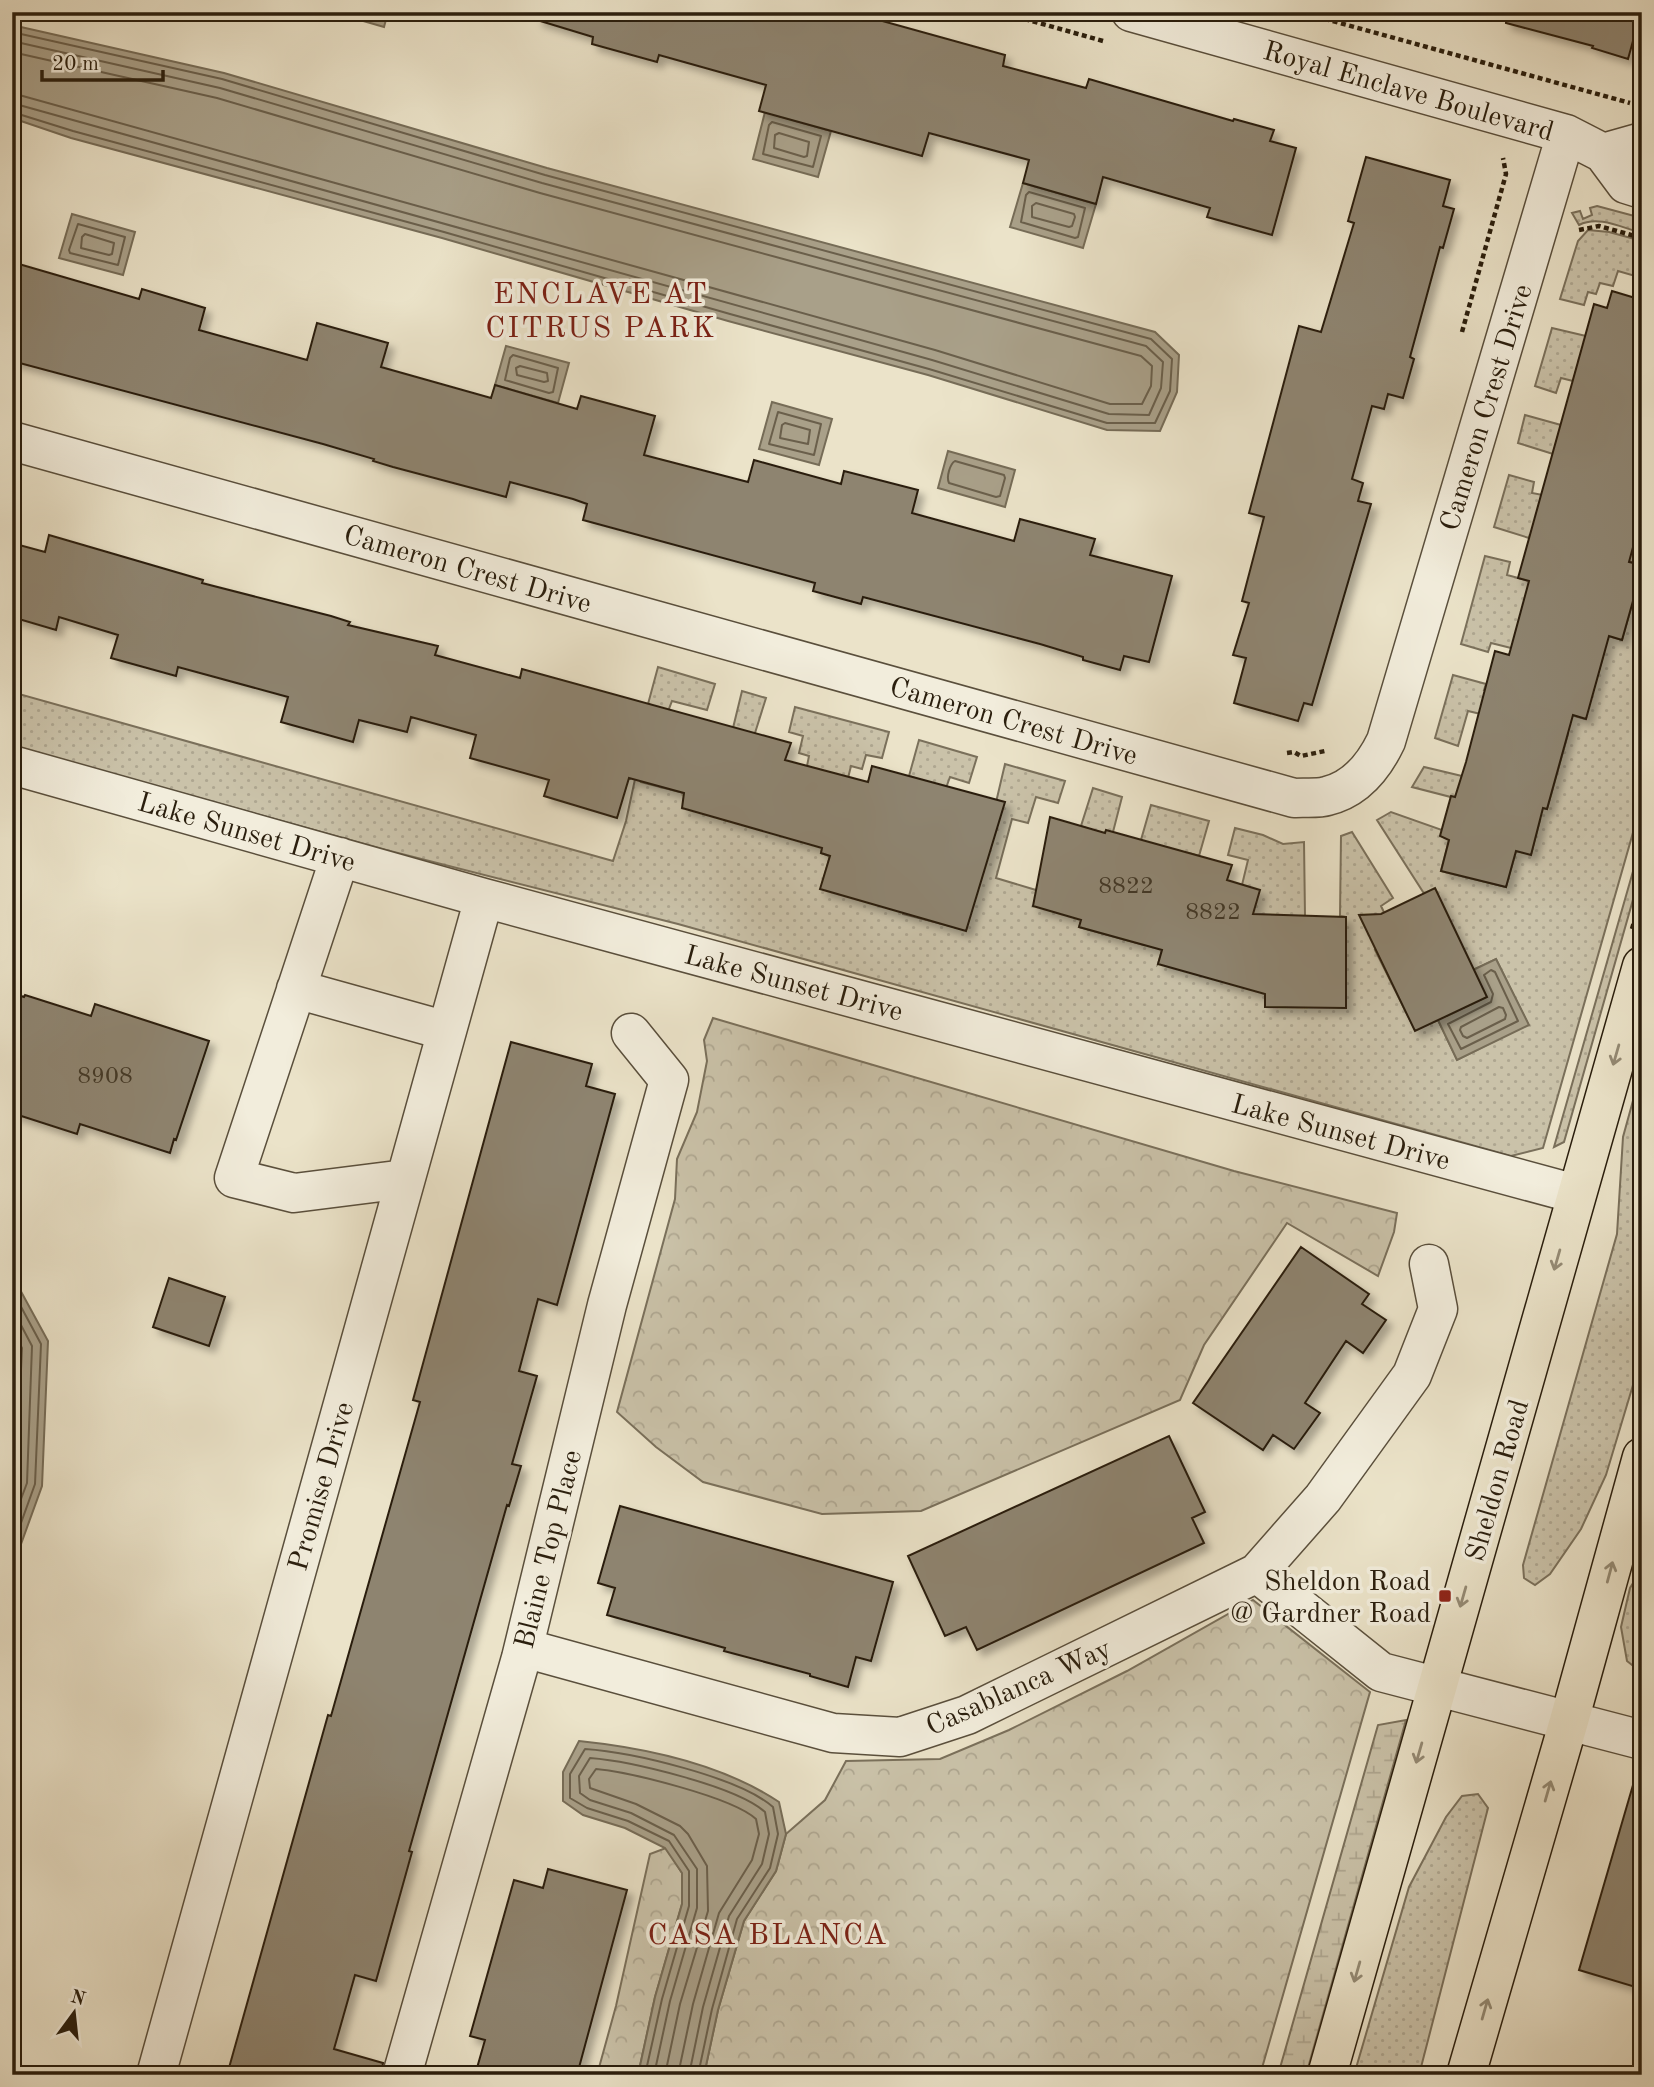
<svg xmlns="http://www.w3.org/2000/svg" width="1654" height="2087" font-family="'Old Standard TT',serif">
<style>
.grass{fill:url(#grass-dots);stroke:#7a705b;stroke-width:2}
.forest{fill:url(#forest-crowns);stroke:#7a705b;stroke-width:2}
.wetland{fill:url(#wetland-marsh);stroke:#7a705b;stroke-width:2}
.water{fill:#a9a089;stroke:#766c57;stroke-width:2}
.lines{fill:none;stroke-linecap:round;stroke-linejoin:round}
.shore{stroke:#6a5f4b;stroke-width:2}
.building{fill:#8e846f;stroke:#2a1e0d;stroke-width:2;filter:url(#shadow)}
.minor-casing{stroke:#5a4f3c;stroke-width:41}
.major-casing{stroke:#2a1e0d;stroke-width:41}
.path{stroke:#2a1e0d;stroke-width:4.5;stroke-dasharray:5 3.5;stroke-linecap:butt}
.minor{stroke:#f2eddc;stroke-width:38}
.major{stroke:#ebe3c9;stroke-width:38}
.oneway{stroke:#948a74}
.poi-dot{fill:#8f2418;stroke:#f2eddc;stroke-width:2.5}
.labels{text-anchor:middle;stroke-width:7;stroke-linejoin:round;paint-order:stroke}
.number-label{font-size:24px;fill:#433826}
.street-label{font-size:28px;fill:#2a1e0d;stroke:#f2eddc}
.poi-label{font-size:28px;fill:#2a1e0d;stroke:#f2eddc;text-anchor:end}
.neighbourhood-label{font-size:30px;letter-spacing:2px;fill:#7a1f14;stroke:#f2eddc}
</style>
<defs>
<pattern id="grass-dots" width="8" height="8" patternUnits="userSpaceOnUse" patternTransform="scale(1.75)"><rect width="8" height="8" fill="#cac2a9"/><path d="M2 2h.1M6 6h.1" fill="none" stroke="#aea690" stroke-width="1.8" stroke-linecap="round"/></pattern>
<pattern id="forest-crowns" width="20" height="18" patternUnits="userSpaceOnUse" patternTransform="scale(1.75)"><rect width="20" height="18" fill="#cac2a9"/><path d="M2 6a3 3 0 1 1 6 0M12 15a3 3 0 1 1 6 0" fill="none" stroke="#aea690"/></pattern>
<pattern id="wetland-marsh" width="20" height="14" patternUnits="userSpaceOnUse" patternTransform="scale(1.75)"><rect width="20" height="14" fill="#cac2a9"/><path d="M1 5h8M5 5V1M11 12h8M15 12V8" fill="none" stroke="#aea690"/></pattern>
<filter id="shadow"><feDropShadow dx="6" dy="6" stdDeviation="3.5" flood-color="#0004"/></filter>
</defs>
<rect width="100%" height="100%" fill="#ebe3c9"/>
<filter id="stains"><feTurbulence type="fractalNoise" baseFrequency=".00286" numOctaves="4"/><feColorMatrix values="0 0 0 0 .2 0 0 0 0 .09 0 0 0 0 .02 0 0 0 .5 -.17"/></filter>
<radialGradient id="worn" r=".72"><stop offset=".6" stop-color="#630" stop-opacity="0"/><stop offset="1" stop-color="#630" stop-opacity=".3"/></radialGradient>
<path class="grass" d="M1597 206 1642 218V233C1622 228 1599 215 1579 225L1572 213 1580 211 1583 219 1592 215 1590 208Z
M1588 230 1609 232 1642 241V278L1618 271 1613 286 1600 283 1596 294 1588 292 1584 305 1560 299 1578 241Z
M1552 328 1586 336 1573 381 1561 378 1556 393 1535 386Z
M1525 415 1561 425 1553 454 1518 443Z
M1509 475 1534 482 1532 493 1642 514V565L1531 534 1529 538 1494 527Z
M1485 556 1510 562 1507 575 1534 582 1536 615 1622 640 1642 569V801L1543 1148 1511 1156 678 924 390 851 12 746V692L613 861 626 821 651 705 648 704 658 667 715 684 707 710 672 701 641 782 684 793 733 728 742 691 766 698 755 733H752L727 820 807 766 809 756 799 753 803 736 789 732 795 707 889 732 882 758 866 755 862 769 851 766 847 782 841 781 821 853 830 856 821 888 915 778 909 776 919 740 977 757 969 783 950 777 907 895 903 914 966 930 1005 764 1065 781 1058 803 1036 797 1028 823 1012 819 996 878 1036 890 1086 828 1081 826 1093 788 1122 797 1113 832 1079 927 1144 945 1141 840 1151 805 1209 821 1199 856 1189 853 1158 964 1242 885 1248 860 1228 855 1235 828 1263 835 1283 844 1304 842 1305 916 1265 934V1007H1346V917L1340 916 1341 836 1352 832 1393 898 1381 906 1391 927 1390 942 1375 950 1415 1030 1438 1020 1457 1060 1528 1024 1496 959 1473 970 1377 820 1391 812 1442 830 1449 840 1441 871 1506 887 1516 851 1531 854 1540 820 1412 787 1424 767 1462 776 1460 785 1547 809 1568 734 1487 711 1485 715 1468 711 1458 746 1435 738 1453 675 1486 684 1484 690 1585 719 1604 653 1511 648 1491 643 1488 652 1461 644Z
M1642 840V868L1564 1142 1554 1147Z
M1642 1068V1355L1606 1475 1581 1529 1550 1574 1535 1585 1524 1578 1523 1565 1617 1234 1623 1137Z
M1642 1569V1673L1627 1661 1621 1627 1630 1588Z
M1478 1794 1488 1808 1419 2075H1354L1409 1887 1446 1817 1462 1796Z"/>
<path class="forest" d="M713 1018 1234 1171 1397 1213 1394 1232 1378 1276 1287 1223 1204 1345 1180 1400 921 1511 822 1514 703 1482 656 1447 617 1412 675 1199 677 1159 697 1112 707 1061 704 1040Z
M1253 1600 1370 1692 1260 2075H704L718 2010 744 1921 776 1871 786 1834 825 1800 846 1761 940 1759 1009 1730 1127 1671Z
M666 1848 682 1873V1904L655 1997 638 2075H597L616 2006 650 1854Z"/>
<path class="wetland" d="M1406 1720 1306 2075H1278L1378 1725Z"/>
<path class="water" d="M332 12H388L384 27Z
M12 25 224 73 547 168 1155 332 1179 355 1177 392 1160 431 1107 430 928 375 728 321 442 238 71 138 12 118Z
M765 112 831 131 818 177 753 159Z
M1023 183 1096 204 1083 248 1010 227Z
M72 214 135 232 123 275 59 258Z
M506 346 569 363 558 403 495 385Z
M772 402 832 419 819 465 759 449Z
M948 451 1015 470 1005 507 938 488Z
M1496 959 1529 1025 1457 1060 1438 1020 1486 997 1473 970Z
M12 1275 48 1341 42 1486 12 1569Z
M579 1741C647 1748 722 1764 779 1802L786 1834 776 1871 744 1921 718 2010 704 2075H638L655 1997 682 1904V1873L665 1848 625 1828 583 1815 563 1801V1772Z"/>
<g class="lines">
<path class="shore" d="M12 32 222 79 545 175 1151 339 1172 359 1170 391 1155 423H1107L929 369 730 314 444 232 73 131 12 112
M12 41 220 88 542 183 1146 346 1163 362 1161 388 1149 415 1109 414 932 360 12 103
M12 52 217 98 540 193 1141 356 1152 366 1151 386 1142 404H1110L935 350 12 93
M772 122 821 136 813 167 763 154 769 125Z
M779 133 809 142 807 156 804 157 774 148 775 135Z
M1029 192 1085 208 1078 237 1075 238 1021 222 1026 195Z
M1036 203 1074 214 1075 217 1072 226 1069 227 1032 217V206Z
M78 224 125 237 118 265 70 253 69 250Z
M85 234 114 243 112 254 109 255 81 248 82 237Z
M513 355 558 368 553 392 549 393 505 380 510 358Z
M520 366 547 373 548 381 544 382 517 375 516 368Z
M778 412 821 424 814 455 769 444Z
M785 423 810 430 808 444 780 438 782 425Z
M955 461 1004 475 1005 478 1000 496 996 497 949 483C946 477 950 464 955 461Z
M1491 970 1495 972 1518 1021 1461 1049 1448 1024 1491 1002 1493 994 1484 975Z
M1499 1007 1503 1008 1506 1015 1505 1019 1467 1038 1463 1036 1460 1030 1461 1027Z
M12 1290 41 1344 35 1484 12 1548
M12 1308 32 1346 27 1483 12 1523
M12 1330 22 1348 16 1480 12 1492
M645 2075 662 1999 689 1906V1871L669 1841 628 1821 587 1808 570 1798V1774L585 1749C631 1752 739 1777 773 1807L778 1834 770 1868 737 1919 712 2009 698 2075
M654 2075 670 2001 697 1908V1869L674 1835 631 1813 590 1800 580 1793 579 1776 590 1758C630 1761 736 1786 765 1812L769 1834 762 1864 729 1916 703 2007 689 2075
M665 2075 680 2004 708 1911 707 1866 688 1834 680 1826 636 1804 590 1788 589 1779 596 1769C629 1772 732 1797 756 1819L759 1834 752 1860 719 1913 693 2004 678 2075"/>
</g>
<path class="building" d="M538 12H850L1005 55 1003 66 1086 88 1089 79 1233 121 1234 119 1274 130 1270 141 1296 148 1272 235 1207 217 1210 208 1103 177 1096 204 1023 183 1029 160 929 133 922 156 759 111 766 85 659 55 657 62 592 44 593 37 537 20Z
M1507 12H1641L1628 59 1592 48 1593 46 1506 23Z
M1366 157 1450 180 1443 206 1454 209 1443 248 1440 247 1410 357 1414 359 1403 398 1388 394 1384 409 1372 406 1352 479 1363 483 1358 501 1371 504 1312 705 1304 703 1298 721 1234 703 1246 658 1233 655 1249 603 1242 601 1264 517 1249 513 1299 326 1321 332 1354 223 1348 221Z
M12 262 139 299 142 289 205 308 199 330 307 360 317 323 388 343 381 367 491 398 495 385 577 409 581 396 655 416 644 455 748 482 754 460 841 484 844 471 918 490 912 513 1014 541 1020 519 1095 539 1090 555 1172 576 1149 662 1124 656 1120 670 1083 660V657L1040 644 863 597 861 604 813 591 815 583 583 520 587 504 573 499 510 482 506 497 393 467 373 461 374 459 323 444 12 361Z
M1612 291 1642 300V514L1629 562 1642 565V569L1622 640 1609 636 1586 719 1573 715 1547 809 1543 808 1531 855 1516 851 1506 887 1441 871 1449 840 1440 836 1451 796 1455 797 1466 762 1495 651 1509 655 1529 581 1518 578 1594 304 1607 308Z
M49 535 203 580 202 583 331 616 350 622 348 625 438 646 435 655 520 678 522 669 791 743 785 760 868 782 872 766 1005 802 966 931 820 889 830 856 821 853 822 848 682 808 684 793 629 778 617 818 544 796 549 780 470 758 476 735 411 717 407 732 359 720 353 742 281 722 288 697 178 667 176 676 111 658 118 635 59 617 56 630 12 617V543L45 552Z
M1050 817 1105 833 1106 830 1232 865 1227 880 1260 890 1253 914 1346 917V1008L1265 1007V994L1158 964 1162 950 1079 927 1081 920 1033 906Z
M1435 888 1487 997 1415 1031 1359 915 1381 914Z
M12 993 24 997 25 995 91 1016 95 1004 209 1041 176 1140 174 1139 170 1153 80 1124 77 1134 12 1113Z
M511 1042 592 1064 586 1086 615 1094 557 1305 538 1299 519 1371 537 1376 512 1464 521 1466 509 1506 507 1505 409 1851 412 1852 376 1981 355 1975 334 2049 383 2063 381 2075H227L328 1715 331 1716 420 1402 413 1400Z
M1301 1247 1369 1294 1362 1304 1386 1320 1363 1353 1346 1341 1305 1403 1320 1413 1294 1449 1273 1435 1263 1450 1193 1403Z
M169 1278 225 1297 209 1346 153 1327Z
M1169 1436 1205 1512 1192 1518 1204 1543 977 1650 966 1627 945 1636 908 1556Z
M620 1506 893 1582 871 1661 856 1657 848 1687 810 1676V1674L724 1651 725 1648 607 1615 615 1588 598 1583Z
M1633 1785 1642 1786V1989L1579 1970Z
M548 1869 627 1890 577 2075H475L485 2040 470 2036 514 1880 543 1888Z"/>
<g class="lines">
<defs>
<path id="minor" d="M1131 12 1566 134 1603 153 1626 184 1642 189
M1603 153 1642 142
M12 441 1294 798C1304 797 1317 799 1327 796 1356 789 1374 766 1386 741L1566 134
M12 765 484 898 1576 1194
M340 857 234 1178 294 1193 405 1179
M296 989 447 1031
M1257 1573 1323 1498 1412 1375 1438 1309 1429 1264
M524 1648 833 1733 900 1737 967 1715 1257 1573 1381 1672 1642 1740
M156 2075 484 898
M402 2075 521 1658 607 1305 669 1080 631 1033"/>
<path id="major" d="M1327 2075 1642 966
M1466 2075 1569 1721 1642 1457"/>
</defs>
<use href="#minor" class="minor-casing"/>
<use href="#major" class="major-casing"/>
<path class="path" d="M1000 12 1103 41
M1300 12 1630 103
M1579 230 1599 226 1642 238
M1462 332 1506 174 1503 158
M1287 753 1294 752 1301 756 1325 751
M1632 929 1642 895"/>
<use href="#minor" class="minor"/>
<use href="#major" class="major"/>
</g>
<defs><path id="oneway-shaft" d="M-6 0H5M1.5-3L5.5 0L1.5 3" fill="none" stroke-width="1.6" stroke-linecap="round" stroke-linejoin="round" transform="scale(1.75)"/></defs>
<g class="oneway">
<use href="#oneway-shaft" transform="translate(1616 1055) rotate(106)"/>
<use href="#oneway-shaft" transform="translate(1557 1260) rotate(106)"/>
<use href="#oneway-shaft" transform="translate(1610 1572) rotate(-75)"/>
<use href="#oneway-shaft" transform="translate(1463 1597) rotate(106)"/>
<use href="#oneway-shaft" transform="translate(1419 1753) rotate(106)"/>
<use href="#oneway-shaft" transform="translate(1548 1791) rotate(-74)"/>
<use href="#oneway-shaft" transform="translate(1357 1972) rotate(106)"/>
<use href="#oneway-shaft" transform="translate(1485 2009) rotate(-74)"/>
</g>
<rect class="poi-dot" x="1438" y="1589" width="14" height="14" rx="3.5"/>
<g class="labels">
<g class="number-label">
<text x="1126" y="893">8822</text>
<text x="1213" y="919">8822</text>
<text x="105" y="1083">8908</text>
</g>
<g class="street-label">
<text transform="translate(1409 90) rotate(16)" y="10">Royal Enclave Boulevard</text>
<text transform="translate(1485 407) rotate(-73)" y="10">Cameron Crest Drive</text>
<text transform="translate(468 568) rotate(16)" y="10">Cameron Crest Drive</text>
<text transform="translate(1014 720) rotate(16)" y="10">Cameron Crest Drive</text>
<text transform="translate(247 831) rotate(16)" y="10">Lake Sunset Drive</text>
<text transform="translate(794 982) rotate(15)" y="10">Lake Sunset Drive</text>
<text transform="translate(1341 1131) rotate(15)" y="10">Lake Sunset Drive</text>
<text transform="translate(1496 1480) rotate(-74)" y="10">Sheldon Road</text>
<text transform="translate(320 1486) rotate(-74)" y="10">Promise Drive</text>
<text transform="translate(547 1549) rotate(-76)" y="10">Blaine Top Place</text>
<text transform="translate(1018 1686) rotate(-24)" y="10">Casablanca Way</text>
</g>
<g class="poi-label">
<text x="1431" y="1590">Sheldon Road<tspan x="1431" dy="32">@ Gardner Road</tspan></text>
</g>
<g class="neighbourhood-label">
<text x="601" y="303">ENCLAVE AT<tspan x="601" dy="34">CITRUS PARK</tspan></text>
<text x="768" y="1944">CASA BLANCA</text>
</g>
</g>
<rect width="1654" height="2087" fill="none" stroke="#ebe3c9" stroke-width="42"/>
<rect x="14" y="14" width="1626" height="2059" fill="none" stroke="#2a1e0d" stroke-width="3.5"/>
<rect x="21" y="21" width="1612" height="2045" fill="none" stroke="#2a1e0d" stroke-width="2"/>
<g transform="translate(74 2013) rotate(15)" stroke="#f2eddc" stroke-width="5" paint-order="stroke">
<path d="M0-5L12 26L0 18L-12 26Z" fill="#2a1e0d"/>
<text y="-10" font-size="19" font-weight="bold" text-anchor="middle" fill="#2a1e0d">N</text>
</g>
<path d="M42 70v10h121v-10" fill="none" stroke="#2a1e0d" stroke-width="3.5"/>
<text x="52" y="70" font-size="21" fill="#2a1e0d" stroke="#f2eddc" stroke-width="5" paint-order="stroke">20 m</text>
<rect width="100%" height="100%" filter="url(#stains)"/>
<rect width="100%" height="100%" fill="url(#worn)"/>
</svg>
